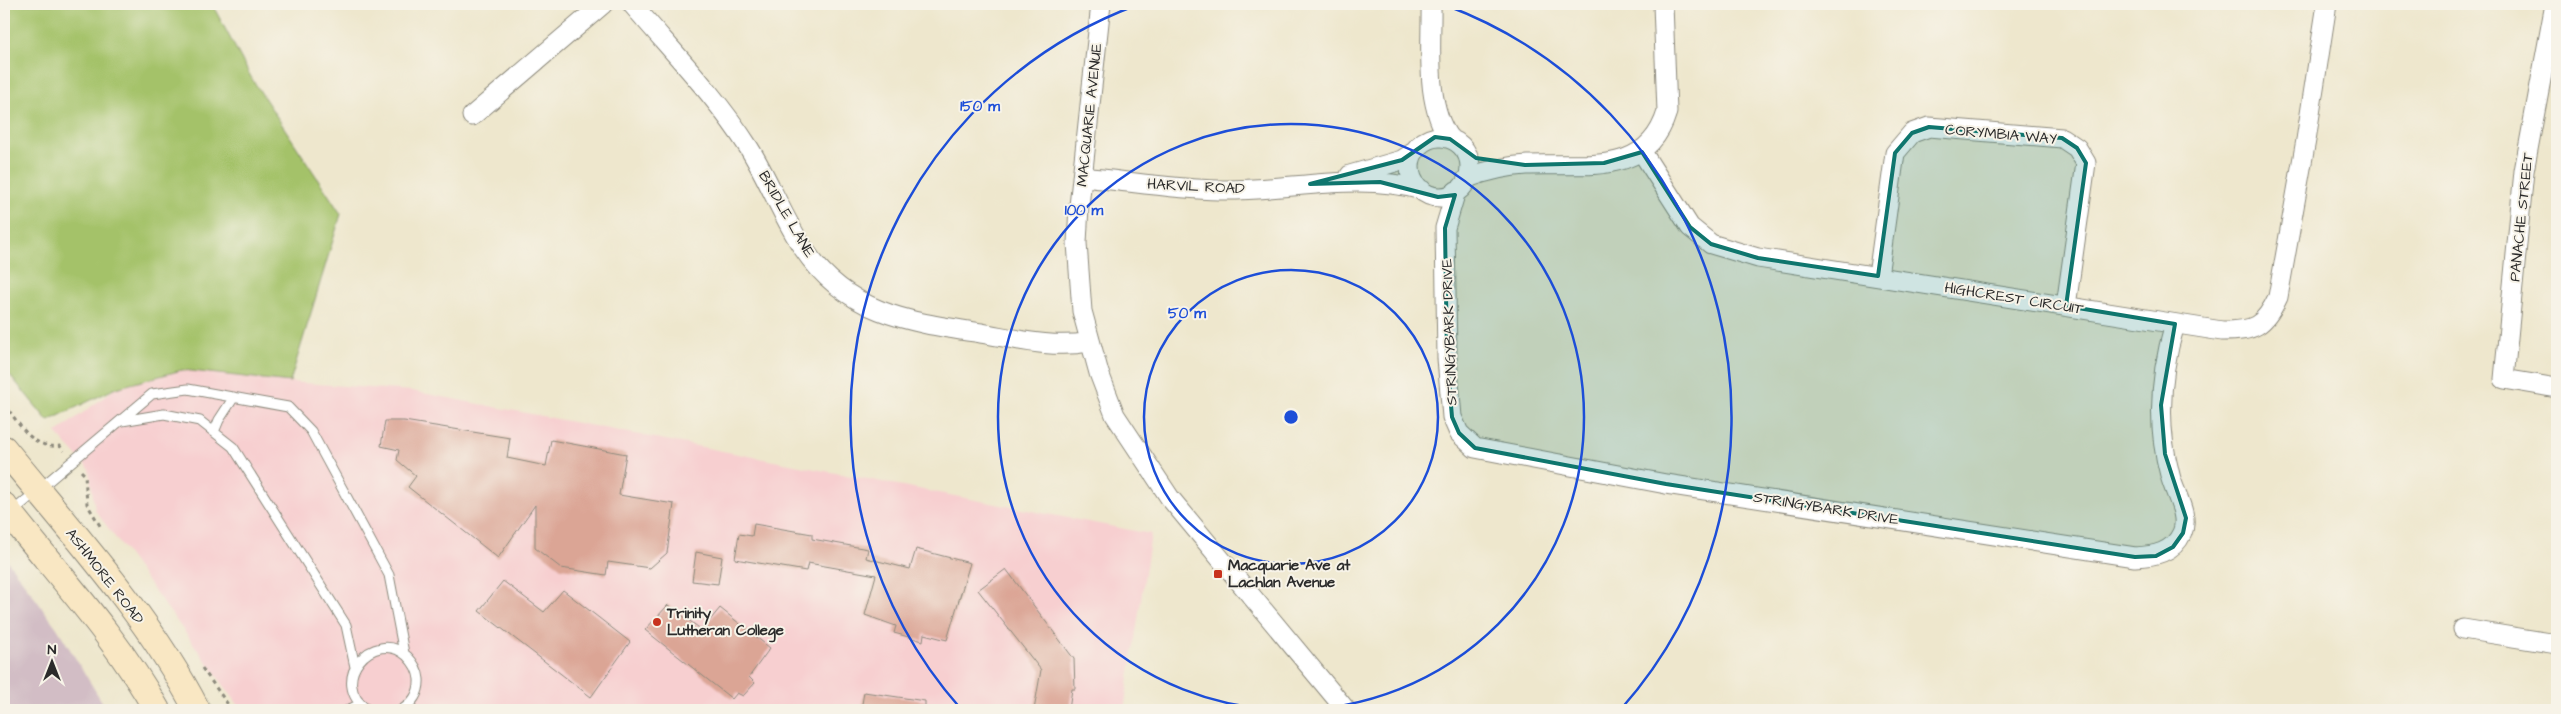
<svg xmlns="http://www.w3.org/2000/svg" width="2561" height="714" font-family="'Architects Daughter',sans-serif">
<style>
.built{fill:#f7cfd0}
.industrial{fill:#d2bdc5}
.green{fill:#a4c269;stroke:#68764a}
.building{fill:#dba595}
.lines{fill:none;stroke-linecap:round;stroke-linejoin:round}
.service-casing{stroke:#8c897c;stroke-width:11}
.minor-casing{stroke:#8c897c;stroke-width:21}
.secondary-casing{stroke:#8c897c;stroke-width:28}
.path{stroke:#8c897c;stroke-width:3;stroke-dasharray:4 4;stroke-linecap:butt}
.service{stroke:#fff;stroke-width:9}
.minor{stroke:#fff;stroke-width:19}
.secondary{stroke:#f9e7c3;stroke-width:26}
.marked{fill:#0f766e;fill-opacity:0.2;stroke:#0f766e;stroke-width:4;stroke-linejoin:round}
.ring{fill:none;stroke:#1d4ed8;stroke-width:2.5}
.poi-dot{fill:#c8321e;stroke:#f7f3e8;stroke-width:2}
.labels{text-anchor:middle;stroke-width:4;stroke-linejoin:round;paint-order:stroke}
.street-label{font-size:15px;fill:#2b2b2b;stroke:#f7f3e8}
.poi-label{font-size:15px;font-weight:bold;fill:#2b2b2b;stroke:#f7f3e8;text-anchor:start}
.centre{fill:#1d4ed8;stroke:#f7f3e8;stroke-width:2.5}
.ring-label{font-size:15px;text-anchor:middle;font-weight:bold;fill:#1d4ed8;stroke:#f7f3e8;stroke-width:4;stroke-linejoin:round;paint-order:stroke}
</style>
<rect width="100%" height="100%" fill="#f7f3e8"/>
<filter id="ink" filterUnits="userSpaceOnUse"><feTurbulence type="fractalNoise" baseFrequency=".02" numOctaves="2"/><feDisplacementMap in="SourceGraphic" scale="10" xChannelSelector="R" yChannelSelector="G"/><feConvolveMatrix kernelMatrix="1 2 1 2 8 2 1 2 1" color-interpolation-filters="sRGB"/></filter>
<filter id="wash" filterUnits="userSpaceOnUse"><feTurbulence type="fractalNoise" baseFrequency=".0096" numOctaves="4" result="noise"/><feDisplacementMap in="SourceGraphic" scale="20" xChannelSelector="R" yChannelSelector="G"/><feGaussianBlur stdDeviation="1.12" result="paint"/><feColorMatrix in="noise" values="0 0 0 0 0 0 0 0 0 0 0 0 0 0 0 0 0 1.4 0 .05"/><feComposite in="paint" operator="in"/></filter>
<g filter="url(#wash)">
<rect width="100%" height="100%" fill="#eee7cd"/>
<path class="built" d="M182 370 290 382 412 391 1151 534 1124 710H242L95 510 89 469 56 433 116 388Z"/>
<path class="industrial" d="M4 556 57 628 107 710H4Z"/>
<path class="green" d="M4 4H212L252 79 341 214 290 382 182 370 116 388 48 421 4 368Z"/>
<g id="blocks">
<path class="building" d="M385 421H404L510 438 507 458 546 466 551 440 626 454 619 495 674 504 667 553 650 568 608 562 606 575 561 568 535 548V505L498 558 408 487 416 476 397 460 399 450 381 446Z
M754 524 812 534V539L868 549 866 558 910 569 916 549 970 563 947 640 924 634 923 641 894 633 896 626 865 615 876 575 808 563 806 571 735 559 739 534 752 536Z
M696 552 722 557 718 584 692 581Z
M1006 569 1074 659 1075 689H1072L1069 710H1034L1041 670 978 590Z
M503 581 544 612 563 590 630 642 591 697 479 611Z
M668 605 702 630 720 608 770 648 749 677 755 683 743 696 737 693 732 699 645 630Z
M864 692 925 701V710H861Z"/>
</g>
</g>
<g filter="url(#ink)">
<use href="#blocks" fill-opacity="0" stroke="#8c897c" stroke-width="1"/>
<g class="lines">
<defs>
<path id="service" d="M122 421 164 414 200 421 233 447 346 625 355 667
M214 432 219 420 234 397
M12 512 152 394 188 389 288 407 311 431 389 575 404 653
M348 710 360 704
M368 710C326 682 374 626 407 656 413 662 418 669 419 679 420 693 412 704 401 710"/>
<path id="minor" d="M632 4C672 51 716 96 749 148 769 180 782 216 803 248 847 314 909 322 981 333 1016 339 1053 349 1089 342
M1101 4 1079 206 1077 243 1082 311 1099 373 1115 415 1170 498 1346 710
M1431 4C1432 45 1424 104 1450 139
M2555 4 2524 171 2504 379 2557 388
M472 116 603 4
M1410 167a30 30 0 1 1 60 0a30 30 0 1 1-60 0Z
M1642 152 1690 227 1711 244 1758 258 2222 331C2254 331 2264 327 2278 297L2306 140 2327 4
M1350 175 1402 160 1414 152
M1082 177C1127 181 1173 189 1218 190 1286 192 1355 171 1422 190
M1467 178C1486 171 1507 166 1527 165 1582 162 1647 179 1667 112L1663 4
M1456 191 1445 228 1447 358 1452 417 1459 433 1475 448 1666 484 2135 557C2154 556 2173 553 2182 533 2190 515 2174 493 2170 475 2156 424 2160 374 2175 324
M1878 276 1895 153 1912 133 1929 127 2062 138 2077 148 2086 163 2066 306
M2463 629 2557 644"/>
<path id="secondary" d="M4 449C71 531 149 616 197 710
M4 506C57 574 115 635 157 710"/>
</defs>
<use href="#service" class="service-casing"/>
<use href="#minor" class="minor-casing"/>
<use href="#secondary" class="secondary-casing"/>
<path class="path" d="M4 404C20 424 31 449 60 446L64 451
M81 471 85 475 87 504 102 529
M202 668 232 710"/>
<use href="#service" class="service"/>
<use href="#minor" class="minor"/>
<use href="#secondary" class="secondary"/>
</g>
</g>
<path class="marked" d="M1929 127 2062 138 2077 148 2086 163 2066 306 2175 324 2161 405 2165 454 2186 518 2183 533 2173 547 2156 556 2135 557 1666 484 1475 448 1459 433 1452 417 1447 358 1445 228 1455 195 1438 197 1380 182 1310 184 1402 160 1435 137 1450 139 1476 158 1525 165 1604 163 1642 152 1690 227 1711 244 1758 258 1878 276 1895 153 1912 133Z"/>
<g class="ring">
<circle cx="1291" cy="417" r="147"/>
<circle cx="1291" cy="417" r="293"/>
<path d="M961 709A440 440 0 0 1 1137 5M1445 5A440 440 0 0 1 1621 709"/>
</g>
<g class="poi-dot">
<rect x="1213" y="569" width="10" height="10" rx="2.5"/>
<circle cx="657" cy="622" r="5"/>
</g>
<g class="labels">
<g class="street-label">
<text transform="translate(1089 115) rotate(-84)" y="5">MACQUARIE AVENUE</text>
<text transform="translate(2001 134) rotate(5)" y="5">CORYMBIA WAY</text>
<text transform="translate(1196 186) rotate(3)" y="5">HARVIL ROAD</text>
<text transform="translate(787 214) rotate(60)" y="5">BRIDLE LANE</text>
<text transform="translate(2521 217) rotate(-84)" y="5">PANACHE STREET</text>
<text transform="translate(2014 298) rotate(9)" y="5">HIGHCREST CIRCUIT</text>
<text transform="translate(1449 332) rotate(-92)" y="5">STRINGYBARK DRIVE</text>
<text transform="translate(1826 508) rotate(9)" y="5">STRINGYBARK DRIVE</text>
<text transform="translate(105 576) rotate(52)" y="5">ASHMORE ROAD</text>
</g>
<g class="poi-label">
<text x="1228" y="570">Macquarie Ave at<tspan x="1228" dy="17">Lachlan Avenue</tspan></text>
<text x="667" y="618">Trinity<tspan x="667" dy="17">Lutheran College</tspan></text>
</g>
</g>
<circle cx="1291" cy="417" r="8" class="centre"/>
<g class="ring-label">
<text x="980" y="111">150 m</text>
<text x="1084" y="215">100 m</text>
<text x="1187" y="318">50 m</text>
</g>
<rect width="2561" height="714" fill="none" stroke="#f7f3e8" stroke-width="20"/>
<g transform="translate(52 662)" stroke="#f7f3e8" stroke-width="4" paint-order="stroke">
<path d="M0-4L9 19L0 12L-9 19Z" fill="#2b2b2b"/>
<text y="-8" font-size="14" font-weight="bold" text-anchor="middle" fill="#2b2b2b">N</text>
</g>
</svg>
